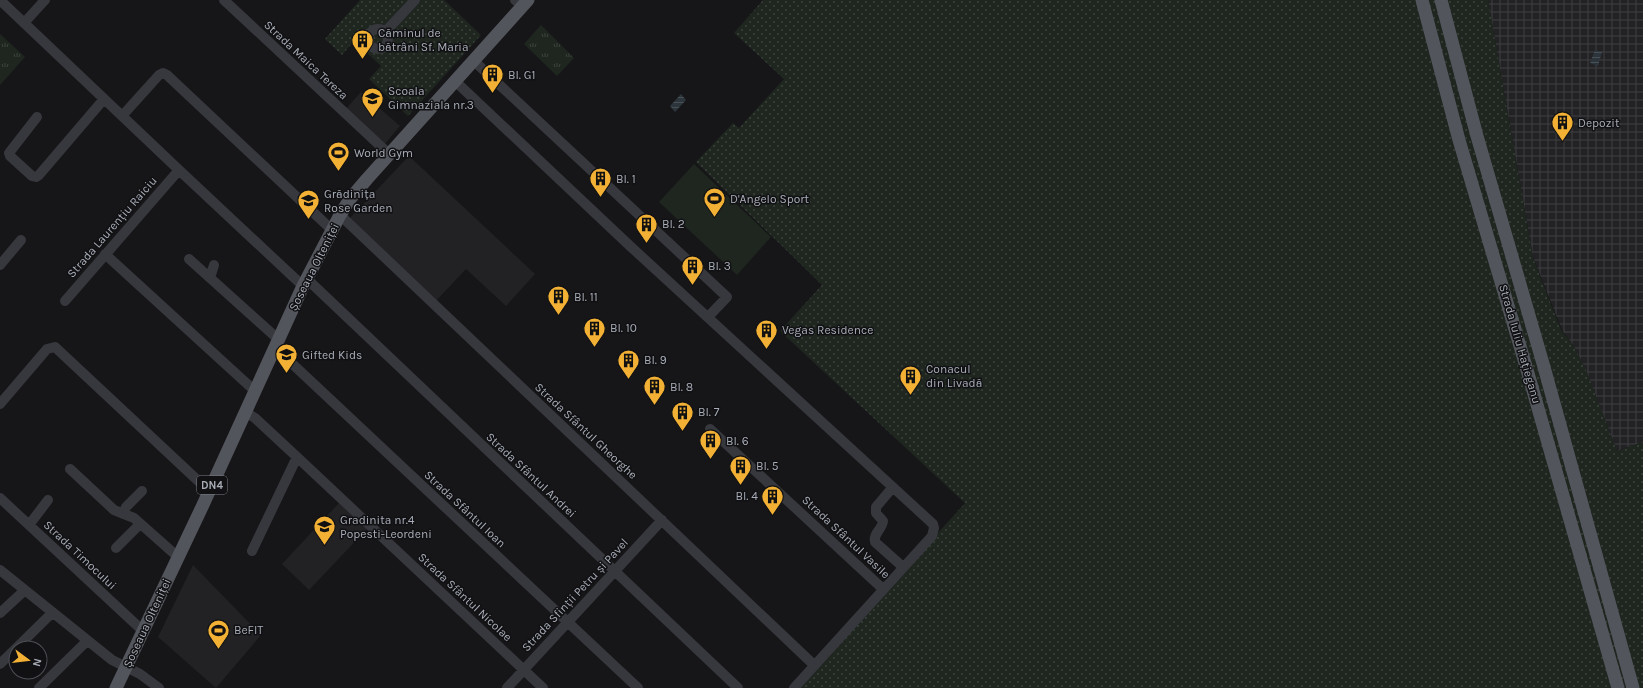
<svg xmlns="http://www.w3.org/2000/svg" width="1643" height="688" font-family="Karla,sans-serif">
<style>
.built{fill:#222225}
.industrial{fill:url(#industrial-grid)}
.grass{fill:url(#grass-dots)}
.park{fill:url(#park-tufts)}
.pitch{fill:#1e261f}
.water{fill:url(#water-rules)}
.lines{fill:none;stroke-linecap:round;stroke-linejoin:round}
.minor{stroke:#37383d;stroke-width:10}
.major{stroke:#53555c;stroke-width:13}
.labels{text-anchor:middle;stroke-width:3;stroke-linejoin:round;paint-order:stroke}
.shield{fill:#111113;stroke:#7b7e86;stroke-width:1}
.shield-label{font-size:11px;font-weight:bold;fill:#a8adb8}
.poi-label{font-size:12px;fill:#a8adb8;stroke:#111113;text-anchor:start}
.street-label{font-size:12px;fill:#a8adb8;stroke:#111113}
</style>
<defs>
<pattern id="industrial-grid" width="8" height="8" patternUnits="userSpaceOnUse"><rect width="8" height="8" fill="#222225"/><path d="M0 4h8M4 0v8" fill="none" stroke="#3f3f43"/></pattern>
<pattern id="grass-dots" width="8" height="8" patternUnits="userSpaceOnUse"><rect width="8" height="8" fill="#1e261f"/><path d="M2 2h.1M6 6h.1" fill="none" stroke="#3c433d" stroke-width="1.8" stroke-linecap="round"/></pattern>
<pattern id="park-tufts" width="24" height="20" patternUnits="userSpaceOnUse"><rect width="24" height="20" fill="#1e261f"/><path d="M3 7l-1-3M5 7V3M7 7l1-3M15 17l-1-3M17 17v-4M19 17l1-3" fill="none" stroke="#3c433d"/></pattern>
<pattern id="water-rules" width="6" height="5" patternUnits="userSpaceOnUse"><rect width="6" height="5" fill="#2c353c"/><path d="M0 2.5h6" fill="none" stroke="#485056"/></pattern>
</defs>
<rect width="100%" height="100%" fill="#161618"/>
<path class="built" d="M361 92 400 126 384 145 345 110Z
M409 156 535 274 506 306 466 269 435 302 350 218Z
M339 503 367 529 309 590 282 564Z
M193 565 261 635 216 688 158 637Z"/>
<path class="industrial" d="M1488 0H1643V442L1617 451 1586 370 1573 345 1562 330 1533 257Z"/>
<path class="grass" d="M360 0H444L481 35 408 116 369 79 381 66 354 41 342 55 325 39Z
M763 0H1488L1533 258 1561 330 1573 345 1586 370 1617 451 1643 442V688H798L965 503 780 331 822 285 696 162 733 123 739 128 784 79 734 33Z"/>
<path class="park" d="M541 25 574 58 557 76 524 44Z
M0 34 25 57 0 85Z"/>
<path class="pitch" d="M694 164 771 237 737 275 659 202Z"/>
<path class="water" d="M1595 50 1602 52 1598 66 1590 63Z
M681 94 686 100 675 112 670 106Z"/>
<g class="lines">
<path class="minor" d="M0 0 179 170 303 286
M224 0 389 154
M515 0 516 1
M24 23 45 0
M368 39a10 10 0 1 1 20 0a10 10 0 1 1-20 0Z
M385 32 415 0
M474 61 727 297 708 317
M455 81 630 246 933 524 934 528 932 536 794 688
M122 116 159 75 163 73 167 75 332 230
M37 117 9 153 10 156 32 176 36 177 39 175 104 99
M340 215 814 665
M105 254 255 391
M189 259 278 339
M0 265 21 240
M210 278 214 265
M307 279 738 688
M65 301 179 170
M273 350 285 357 638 688
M0 404 47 349 55 347 209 491
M245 412 255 418 297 457 543 688
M710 429 883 589
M70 469 114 510 134 518 178 557
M893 487 876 507V513L883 521C882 530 873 533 875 542L903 567
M0 498 143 631
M123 514 126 507 142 491
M29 525 48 500
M116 548 140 524
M252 551 297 457
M0 570 112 660 140 674 159 688
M0 613 25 590
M0 664 52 613
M39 688 87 641
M507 688 662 520"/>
<path class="major" d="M1422 0 1459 140 1530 380 1618 688
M1441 0 1477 136 1544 367 1633 688
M116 688 202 507 303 286 340 215 350 199 367 179 528 0"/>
</g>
<defs>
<symbol id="building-pin" viewBox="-11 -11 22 30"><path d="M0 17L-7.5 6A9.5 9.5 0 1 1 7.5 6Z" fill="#f2b134" stroke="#111113"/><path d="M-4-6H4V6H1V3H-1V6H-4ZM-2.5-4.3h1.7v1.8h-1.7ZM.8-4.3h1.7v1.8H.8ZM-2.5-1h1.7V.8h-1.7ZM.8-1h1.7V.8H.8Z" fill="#111"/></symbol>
<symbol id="school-pin" viewBox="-11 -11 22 30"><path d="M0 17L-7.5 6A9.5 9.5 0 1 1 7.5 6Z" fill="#f2b134" stroke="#111113"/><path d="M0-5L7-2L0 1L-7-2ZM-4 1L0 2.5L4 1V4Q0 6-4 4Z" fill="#111"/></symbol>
<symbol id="stadium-pin" viewBox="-11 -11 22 30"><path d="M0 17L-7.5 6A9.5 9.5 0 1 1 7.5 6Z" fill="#f2b134" stroke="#111113"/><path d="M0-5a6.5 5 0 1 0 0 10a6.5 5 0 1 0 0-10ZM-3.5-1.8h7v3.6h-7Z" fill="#111"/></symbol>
</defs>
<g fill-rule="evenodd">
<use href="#building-pin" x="350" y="28" width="25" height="34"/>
<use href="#building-pin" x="480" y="62" width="25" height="34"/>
<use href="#school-pin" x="360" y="86" width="25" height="34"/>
<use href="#building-pin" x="1550" y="110" width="25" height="34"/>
<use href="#stadium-pin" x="326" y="140" width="25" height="34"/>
<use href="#building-pin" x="588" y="166" width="25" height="34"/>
<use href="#stadium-pin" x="702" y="186" width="25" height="34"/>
<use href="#school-pin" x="296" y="188" width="25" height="34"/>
<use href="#building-pin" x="634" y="212" width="25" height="34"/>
<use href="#building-pin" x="680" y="254" width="25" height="34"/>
<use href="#building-pin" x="546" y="284" width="25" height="34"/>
<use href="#building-pin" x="582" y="316" width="25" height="34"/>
<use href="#building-pin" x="754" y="318" width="25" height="34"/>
<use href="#school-pin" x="274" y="342" width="25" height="34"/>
<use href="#building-pin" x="616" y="348" width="25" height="34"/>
<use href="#building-pin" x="898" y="364" width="25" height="34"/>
<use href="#building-pin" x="642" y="374" width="25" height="34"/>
<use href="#building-pin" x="670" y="400" width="25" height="34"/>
<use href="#building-pin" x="698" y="428" width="25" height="34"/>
<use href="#building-pin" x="728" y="454" width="25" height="34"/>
<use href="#building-pin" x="760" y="484" width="25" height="34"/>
<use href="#school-pin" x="312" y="514" width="25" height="34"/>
<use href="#stadium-pin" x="206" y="618" width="25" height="34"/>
</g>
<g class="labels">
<rect class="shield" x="197" y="476" width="30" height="18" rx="3"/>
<g class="shield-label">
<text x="212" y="489">DN4</text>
</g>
<g class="poi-label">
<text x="378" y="37">Căminul de<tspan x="378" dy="14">bătrâni Sf. Maria</tspan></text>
<text x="508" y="79">Bl. G1</text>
<text x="388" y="95">Scoala<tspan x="388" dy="14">Gimnaziala nr.3</tspan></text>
<text x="1578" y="127">Depozit</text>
<text x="354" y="157">World Gym</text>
<text x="616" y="183">Bl. 1</text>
<text x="324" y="198">Grădinița<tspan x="324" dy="14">Rose Garden</tspan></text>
<text x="730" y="203">D'Angelo Sport</text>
<text x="662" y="228">Bl. 2</text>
<text x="708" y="270">Bl. 3</text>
<text x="574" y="301">Bl. 11</text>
<text x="610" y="332">Bl. 10</text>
<text x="782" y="334">Vegas Residence</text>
<text x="302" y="359">Gifted Kids</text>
<text x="644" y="364">Bl. 9</text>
<text x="926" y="373">Conacul<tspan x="926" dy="14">din Livadă</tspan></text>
<text x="670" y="391">Bl. 8</text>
<text x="698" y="416">Bl. 7</text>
<text x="726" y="445">Bl. 6</text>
<text x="756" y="470">Bl. 5</text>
<text x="758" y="500" text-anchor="end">Bl. 4</text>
<text x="340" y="524">Gradinita nr.4<tspan x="340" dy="14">Popesti-Leordeni</tspan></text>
<text x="234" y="634">BeFIT</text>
</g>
<g class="street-label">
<text transform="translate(306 60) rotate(43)" y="4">Strada Maica Tereza</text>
<text transform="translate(112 227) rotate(-49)" y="4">Strada Laurențiu Raiciu</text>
<text transform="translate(314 267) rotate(-63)" y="4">Șoseaua Olteniței</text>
<text transform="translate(1520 344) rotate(74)" y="4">Strada Iuliu Hațieganu</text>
<text transform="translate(586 431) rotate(43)" y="4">Strada Sfântul Gheorghe</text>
<text transform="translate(531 475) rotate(43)" y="4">Strada Sfântul Andrei</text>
<text transform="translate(465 509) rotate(43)" y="4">Strada Sfântul Ioan</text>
<text transform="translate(846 537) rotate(43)" y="4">Strada Sfântul Vasile</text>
<text transform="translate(80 555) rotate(43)" y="4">Strada Timocului</text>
<text transform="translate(575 595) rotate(-47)" y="4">Strada Sfinții Petru și Pavel</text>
<text transform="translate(465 597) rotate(43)" y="4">Strada Sfântul Nicolae</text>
<text transform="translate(147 623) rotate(-65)" y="4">Șoseaua Olteniței</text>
</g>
</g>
<g transform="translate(28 660) rotate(105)"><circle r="19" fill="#111113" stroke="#4d4f55"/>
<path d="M0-3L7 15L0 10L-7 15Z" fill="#f2b134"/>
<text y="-6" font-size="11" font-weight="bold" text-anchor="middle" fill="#a8adb8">N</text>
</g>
</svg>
